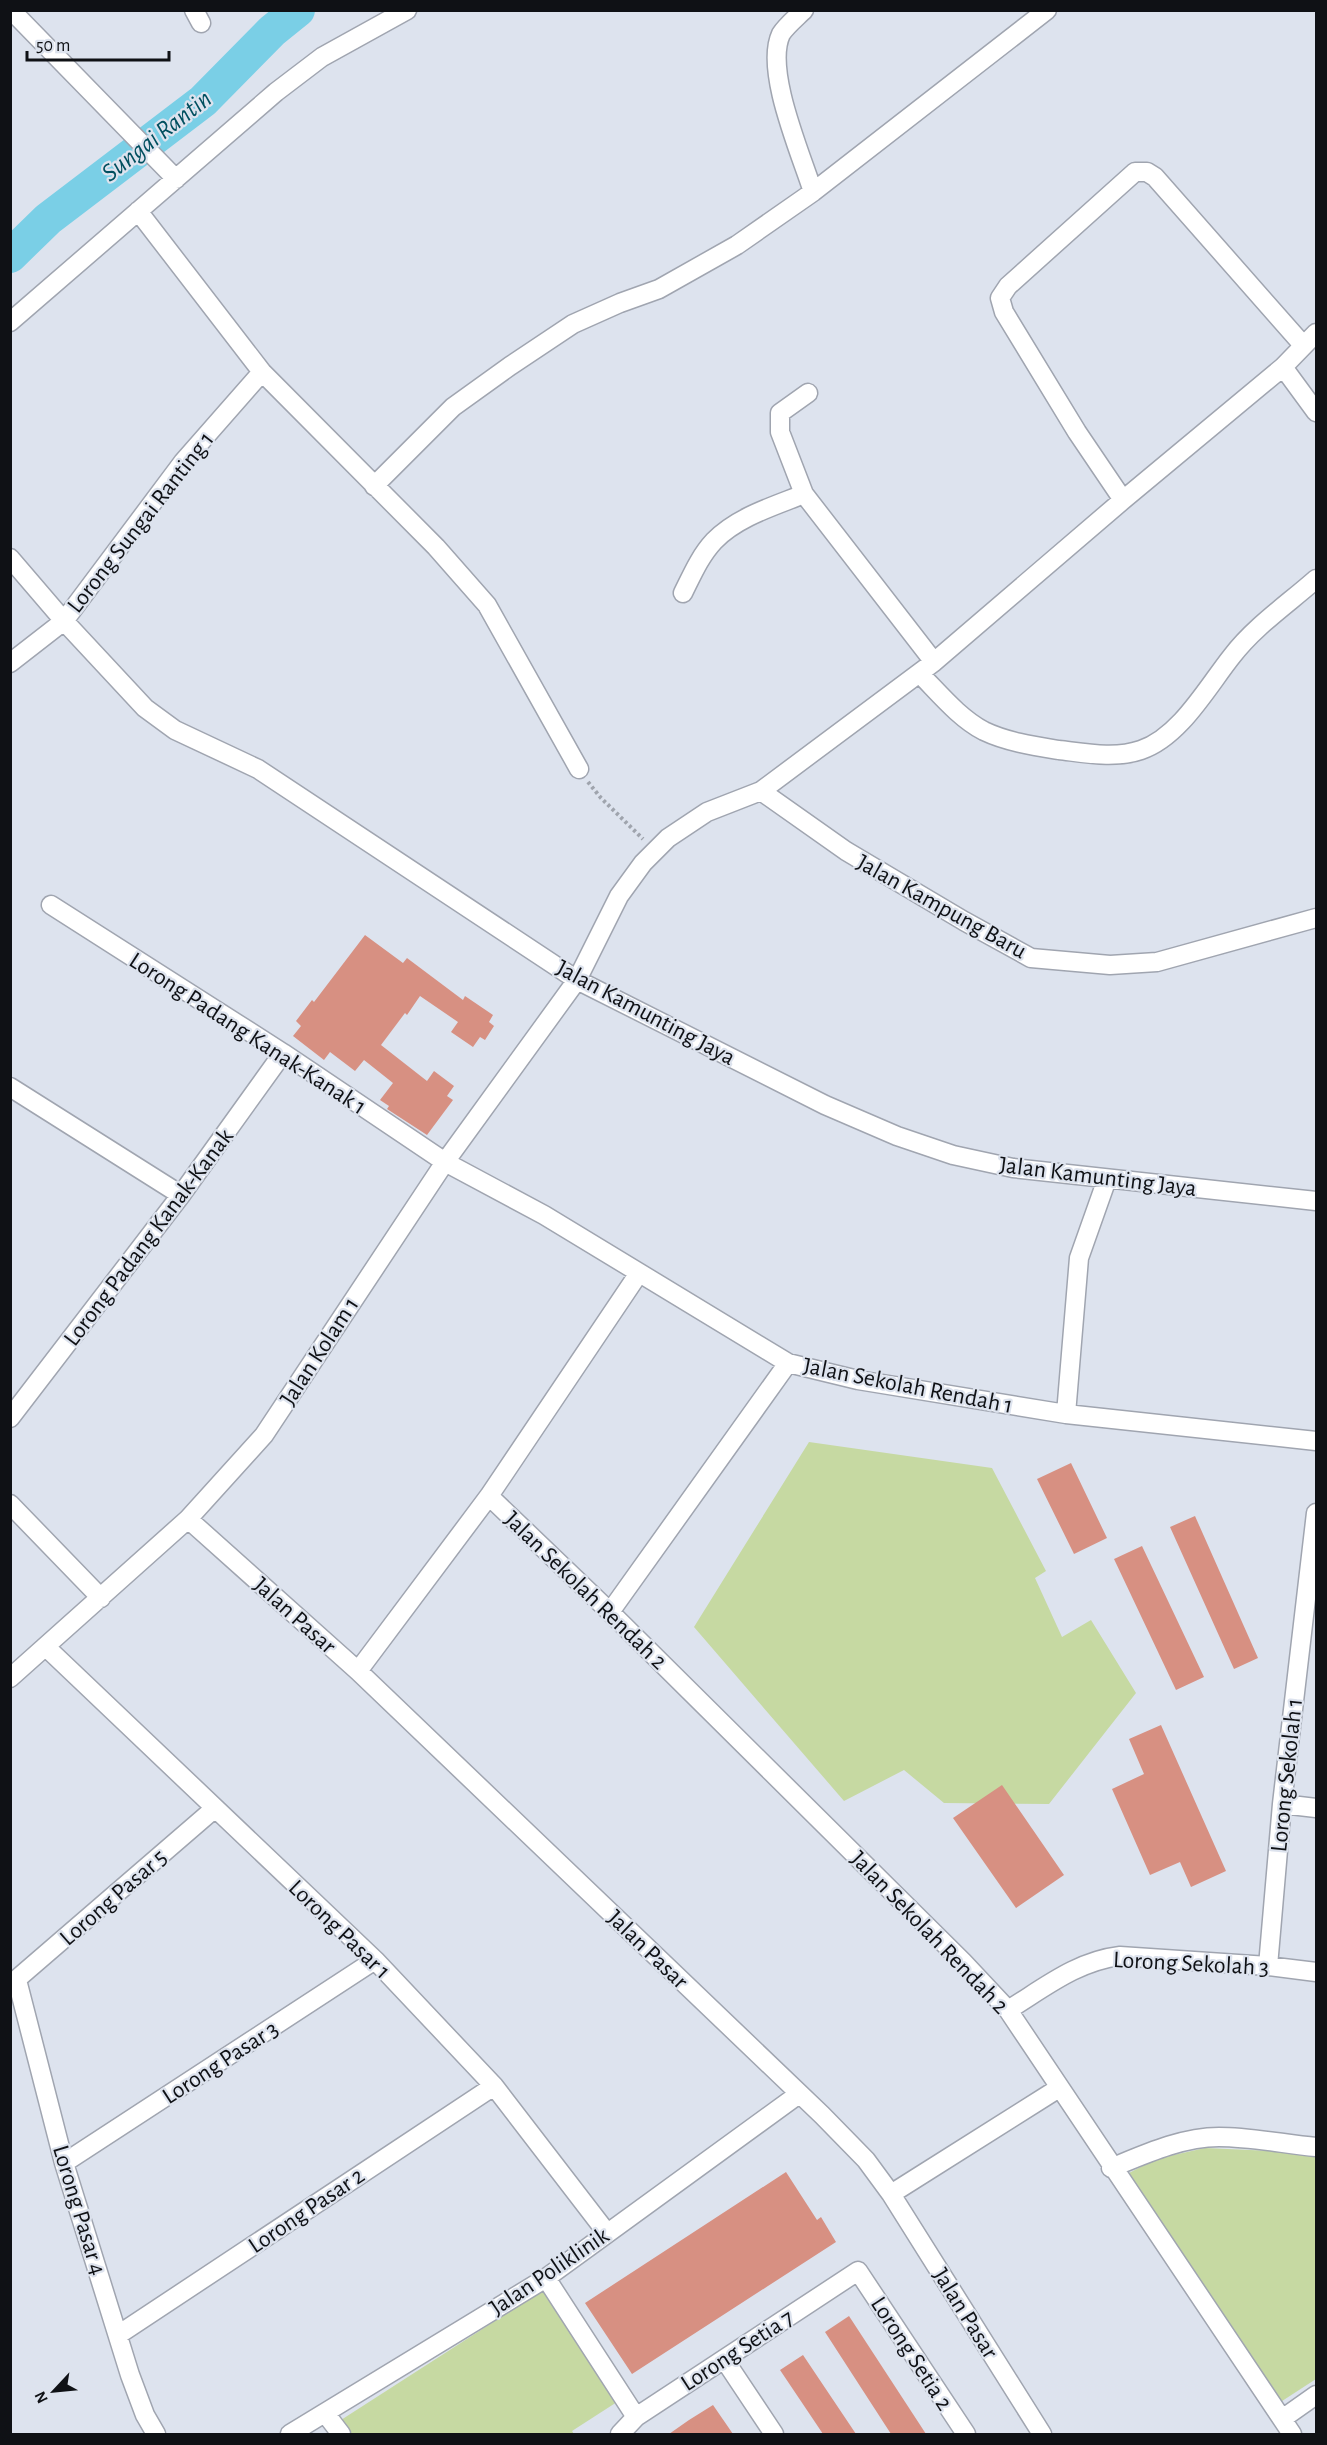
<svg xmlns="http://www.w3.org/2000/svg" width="1327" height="2445" font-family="'Alegreya Sans',sans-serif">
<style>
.green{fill:#c6d9a2}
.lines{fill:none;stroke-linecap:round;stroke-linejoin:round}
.river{stroke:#7acfe6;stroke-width:34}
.building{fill:#d79082}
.street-casing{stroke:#a0a5b0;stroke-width:21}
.path{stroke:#9fa4ad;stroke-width:4;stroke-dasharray:3 3;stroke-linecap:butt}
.street{stroke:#fff;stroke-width:18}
.labels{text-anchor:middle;stroke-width:4.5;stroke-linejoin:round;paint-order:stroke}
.street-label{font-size:24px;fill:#0f1115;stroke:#dde3ee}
.water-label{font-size:26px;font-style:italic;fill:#004f5f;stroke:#dde3ee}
</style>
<rect width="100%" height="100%" fill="#dde3ee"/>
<path class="green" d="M809 1442 992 1468 1046 1571 1035 1578 1062 1637 1091 1620 1136 1693 1049 1804 944 1803 904 1770 844 1801 694 1627Z
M1205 2148 1316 2153V2379L1279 2403 1129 2173 1156 2159Z
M543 2290 617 2402 572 2431 574 2434H352L341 2420Z"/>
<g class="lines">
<path class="river" d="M10 256 48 219 203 101 272 31 298 10"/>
</g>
<path class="building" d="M365 935 403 963 407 958 463 1000 465 996 493 1015 489 1022 494 1026 485 1040 480 1037 473 1047 451 1032 458 1022 420 996 407 1015 405 1013 381 1045 427 1081 434 1071 454 1086 447 1096 453 1100 427 1135 387 1109 389 1106 380 1100 393 1083 364 1060 355 1071 330 1052 324 1060 293 1036 301 1026 296 1021 312 1000 314 1002Z
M1071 1463 1107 1538 1074 1554 1037 1479Z
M1195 1516 1258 1658 1234 1669 1170 1527Z
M1142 1546 1204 1677 1176 1690 1114 1559Z
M1161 1725 1226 1871 1191 1887 1180 1862 1150 1875 1112 1789 1144 1774 1129 1739Z
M1002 1785 1064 1875 1016 1908 953 1818Z
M786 2172 817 2220 821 2217 836 2242 632 2374 585 2303Z
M849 2316 926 2434H891L825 2332Z
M803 2355 856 2434H823L780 2370Z
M713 2405 733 2434H669L689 2420Z"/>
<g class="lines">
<defs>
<path id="street" d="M11 10 176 179
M194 10 201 23
M804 10C797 17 786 26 781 34 764 70 801 154 813 192
M138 211 262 372 436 547 487 605 579 769
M10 322 276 92 322 57 407 10
M1283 367 1316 412
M808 393 780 413V432L804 494 934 662
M374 486 453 407 510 366 573 324 620 303 659 289 737 245 813 192 1047 10
M1123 500 1077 432 1004 312 1000 298 1008 286 1135 172H1147L1155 177 1303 345
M10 558 64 621 145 708 175 730 258 769 577 980 825 1105 897 1136 953 1155 1013 1168 1316 1201
M683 593C692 575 700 556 714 541 737 517 774 506 804 494
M10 663 64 621 183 462 262 372
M919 673C939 693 959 718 984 731 1007 742 1034 746 1059 750 1085 753 1115 759 1141 750 1180 737 1208 686 1232 656 1255 626 1289 603 1316 579
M761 791 846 851 964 921 1031 958 1110 965 1157 962 1316 918
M51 905 283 1053 445 1162 544 1215 788 1363 858 1380 1066 1414 1316 1441
M10 1087 181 1195
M1066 1414 1079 1258 1107 1179
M10 1418 181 1195 283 1053
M489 1496 610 1612 963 1962 1008 2010 1292 2434
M10 1504 101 1598
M188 1519 358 1671 822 2115 866 2160 891 2194 1042 2434
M610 1612 788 1363
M47 1648 375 1960 494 2086 607 2233
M358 1671 489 1496 639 1273
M10 1678 188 1519 264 1435 445 1162 577 980 619 896 643 863 668 838 707 812 761 791 934 662 1123 500 1283 367 1316 333
M1282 1804 1316 1808
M1268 1966 1282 1804 1316 1513
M17 1980 64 2163 130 2375 145 2415 156 2434
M10 1985 214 1809
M1008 2010C1044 1988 1077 1961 1120 1956L1268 1966 1316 1972
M64 2163 375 1960
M1111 2168C1145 2154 1182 2137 1219 2137 1251 2137 1284 2144 1316 2147
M891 2194 1059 2088
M546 2278 636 2417
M118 2335 494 2086
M724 2359 774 2434
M325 2413 341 2434
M1282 2419 1316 2395
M290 2434 546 2278 799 2094
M620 2434 636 2417 858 2271 966 2434"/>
</defs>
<use href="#street" class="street-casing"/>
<path class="path" d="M588 782 601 798 643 839"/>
<use href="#street" class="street"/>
</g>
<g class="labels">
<g class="street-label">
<text transform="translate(140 522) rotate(-52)" y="8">Lorong Sungai Ranting 1</text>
<text transform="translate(942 906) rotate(29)" y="8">Jalan Kampung Baru</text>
<text transform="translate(646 1012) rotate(28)" y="8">Jalan Kamunting Jaya</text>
<text transform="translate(248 1033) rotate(33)" y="8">Lorong Padang Kanak-Kanak 1</text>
<text transform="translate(1098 1176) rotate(7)" y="8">Jalan Kamunting Jaya</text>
<text transform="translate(148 1237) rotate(-53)" y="8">Lorong Padang Kanak-Kanak</text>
<text transform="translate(319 1351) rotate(-57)" y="8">Jalan Kolam 1</text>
<text transform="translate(908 1385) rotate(11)" y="8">Jalan Sekolah Rendah 1</text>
<text transform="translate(586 1590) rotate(44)" y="8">Jalan Sekolah Rendah 2</text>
<text transform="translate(295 1615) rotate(42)" y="8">Jalan Pasar</text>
<text transform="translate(1286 1775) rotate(-84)" y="8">Lorong Sekolah 1</text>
<text transform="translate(113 1897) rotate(-41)" y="8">Lorong Pasar 5</text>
<text transform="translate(340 1929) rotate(44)" y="8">Lorong Pasar 1</text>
<text transform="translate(930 1932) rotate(46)" y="8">Jalan Sekolah Rendah 2</text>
<text transform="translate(648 1949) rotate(44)" y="8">Jalan Pasar</text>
<text transform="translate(1191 1963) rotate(3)" y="8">Lorong Sekolah 3</text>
<text transform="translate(220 2062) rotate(-33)" y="8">Lorong Pasar 3</text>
<text transform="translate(80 2210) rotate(73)" y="8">Lorong Pasar 4</text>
<text transform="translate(306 2210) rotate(-34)" y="8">Lorong Pasar 2</text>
<text transform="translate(549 2271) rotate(-34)" y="8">Jalan Poliklinik</text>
<text transform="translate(966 2313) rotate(58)" y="8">Jalan Pasar</text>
<text transform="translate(737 2350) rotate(-33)" y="8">Lorong Setia 7</text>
<text transform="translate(912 2353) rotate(57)" y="8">Lorong Setia 2</text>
</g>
<g class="water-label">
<text transform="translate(156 135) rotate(-38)" y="9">Sungai Rantin</text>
</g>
</g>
<rect width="1327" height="2445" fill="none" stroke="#0f1115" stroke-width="24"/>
<g transform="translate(54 2391) rotate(244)" stroke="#dde3ee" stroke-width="4.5" paint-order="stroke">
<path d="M0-4.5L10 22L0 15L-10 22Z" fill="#0f1115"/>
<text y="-9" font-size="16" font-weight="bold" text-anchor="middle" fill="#0f1115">N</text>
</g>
<path d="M27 51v9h142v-9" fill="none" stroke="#0f1115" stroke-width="3"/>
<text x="36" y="51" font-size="18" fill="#0f1115" stroke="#dde3ee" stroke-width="4.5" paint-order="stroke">50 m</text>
</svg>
